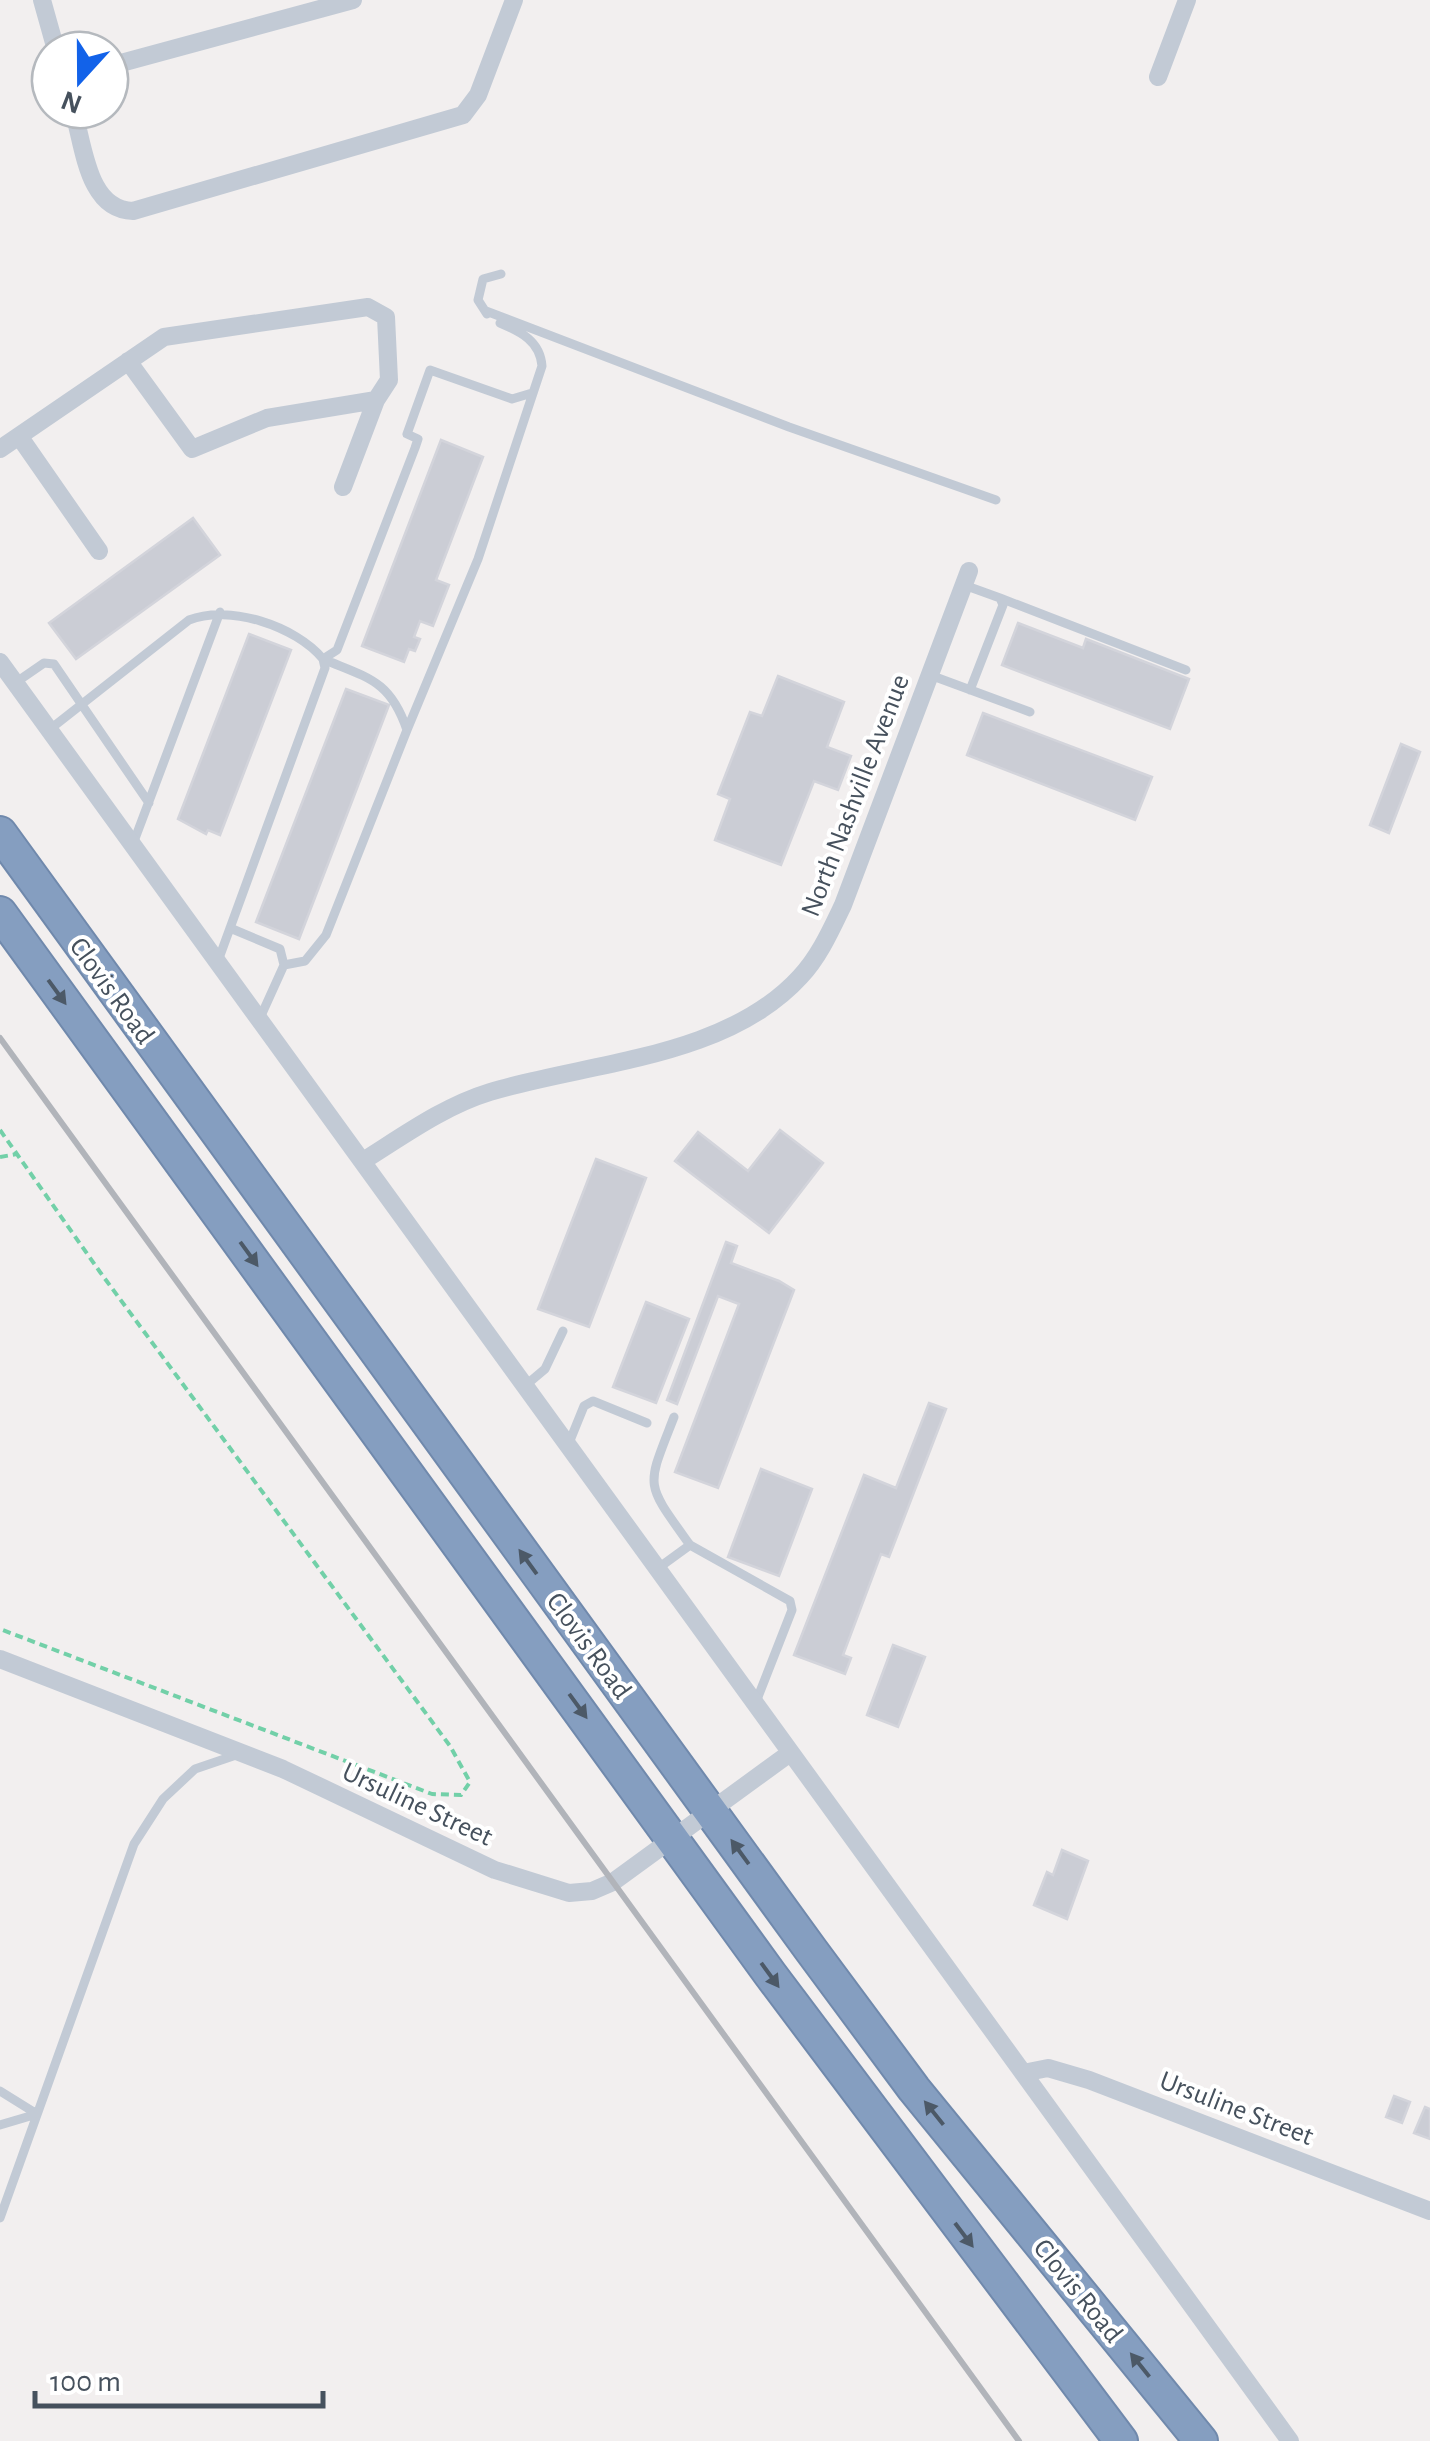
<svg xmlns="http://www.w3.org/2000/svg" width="1430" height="2441" font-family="'Alegreya Sans',sans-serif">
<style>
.building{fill:#cbcdd5;stroke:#d3d4db;stroke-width:2.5}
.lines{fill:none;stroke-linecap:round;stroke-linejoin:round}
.highway-casing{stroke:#7089ac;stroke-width:36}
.path{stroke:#72d0a8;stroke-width:4;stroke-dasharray:8 5;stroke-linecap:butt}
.lane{stroke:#c2cad5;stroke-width:9}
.street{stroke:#c2cad5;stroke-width:18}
.highway{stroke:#859ec0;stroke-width:32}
.rail{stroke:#b1b4ba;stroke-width:6}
.oneway{fill:#4c5967}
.labels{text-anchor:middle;stroke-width:8;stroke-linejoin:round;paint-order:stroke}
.street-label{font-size:28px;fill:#46515d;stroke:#fff}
</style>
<rect width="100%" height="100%" fill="#f2efef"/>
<path class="building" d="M441 440 483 457 436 580 449 585 433 626 420 621 414 637 420 639 415 651 409 649 404 662 362 646Z
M193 518 220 555 76 659 49 623Z
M1018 623 1083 648 1086 639 1189 679 1170 729 1002 665Z
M249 634 291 650 220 835 208 830 206 834 178 819Z
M778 676 844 702 827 747 851 756 838 790 814 781 781 865 715 840 730 799 718 794 750 712 762 716Z
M346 689 389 705 299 939 256 922Z
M983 713 1152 777 1135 820 967 755Z
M1401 744 1420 752 1389 833 1370 825Z
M780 1130 823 1163 769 1233 675 1161 698 1132 748 1171Z
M596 1159 646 1178 589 1327 538 1309Z
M726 1242 737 1246 731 1263 779 1281 794 1290 718 1488 675 1472 739 1304 718 1296 677 1404 667 1400Z
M646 1302 689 1319 656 1403 613 1387Z
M929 1403 946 1409 889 1557 881 1554 843 1655 851 1658 845 1674 794 1655 864 1475 896 1488Z
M761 1469 812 1489 779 1576 728 1557Z
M893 1645 925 1657 898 1727 867 1715Z
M1062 1850 1088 1861 1067 1919 1034 1905 1047 1872 1053 1875Z
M1394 2096 1410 2102 1402 2123 1386 2117Z
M1425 2107 1430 2109V2139L1414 2133Z"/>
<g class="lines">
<defs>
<path id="highway" d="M0 833 811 1950 914 2089 1201 2441
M0 913 770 1974 1121 2441"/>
</defs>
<use href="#highway" class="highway-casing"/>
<path class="path" d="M0 1130 100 1272 450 1746 470 1782 461 1795 432 1794 0 1629
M0 1157 17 1154"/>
<path class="lane" d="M486 311 789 427 996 500
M487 314 478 300 483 279 501 274
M964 585 1000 598 1003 605 970 690
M1000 598 1186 670
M323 659 337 650 415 448 418 439 407 434 430 370 512 399 532 393
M930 675 1030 712
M15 683 44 663 54 664 149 803
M49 730 189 620C229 604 296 626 323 659L325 668 218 961
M407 730 478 559 542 366C540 341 521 332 500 323
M133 844 220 612
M230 928 280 949 284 965 260 1018
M284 965 305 961 326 935 407 730C390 680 368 678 323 659
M526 1385 545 1369 563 1331
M674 1417C646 1489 644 1481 690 1545
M569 1443 584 1406 593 1401 647 1423
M657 1569 690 1545 790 1601 792 1610 756 1702
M0 2091 37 2114
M0 2125 37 2114
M0 2218 134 1844 163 1799 195 1769 239 1754"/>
<path class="street" d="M42 0 56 50
M110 66 353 0
M1158 77 1187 0
M73 110C84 145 87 210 133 211L463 115 478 95 514 0
M19 436 99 551
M0 449 164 337 368 307 386 317 389 380 376 400 267 418 192 449 128 361
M343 487 376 400
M0 662 1290 2441
M363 1161C403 1136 444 1106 490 1092 590 1062 726 1058 800 977 819 957 831 930 843 905L969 571
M0 1659 283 1769 495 1870 569 1893 592 1891 613 1882 790 1753
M1023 2073 1048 2068 1089 2080 1430 2211"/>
<use href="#highway" class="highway"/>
<path class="rail" d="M0 1038 1019 2441"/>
</g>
<defs><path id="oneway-solid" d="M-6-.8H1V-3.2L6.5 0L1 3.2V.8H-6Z" transform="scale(2.5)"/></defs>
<g class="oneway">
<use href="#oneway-solid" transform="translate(57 992) rotate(54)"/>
<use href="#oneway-solid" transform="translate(249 1254) rotate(54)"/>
<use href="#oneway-solid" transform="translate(528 1562) rotate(-126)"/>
<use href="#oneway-solid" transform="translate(578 1706) rotate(54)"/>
<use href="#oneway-solid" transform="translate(740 1852) rotate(-126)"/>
<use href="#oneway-solid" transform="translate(770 1975) rotate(54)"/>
<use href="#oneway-solid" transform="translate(934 2113) rotate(-129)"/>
<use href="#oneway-solid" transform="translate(964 2235) rotate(53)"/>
<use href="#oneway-solid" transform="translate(1140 2365) rotate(-129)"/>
</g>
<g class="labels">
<g class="street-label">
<text transform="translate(854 795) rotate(-69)" y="10">North Nashville Avenue</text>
<text transform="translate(113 990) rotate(54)" y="10">Clovis Road</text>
<text transform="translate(590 1645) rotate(54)" y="10">Clovis Road</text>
<text transform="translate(418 1803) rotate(25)" y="10">Ursuline Street</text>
<text transform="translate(1237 2107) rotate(21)" y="10">Ursuline Street</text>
<text transform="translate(1079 2290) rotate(51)" y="10">Clovis Road</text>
</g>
</g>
<g transform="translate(80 80) rotate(201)"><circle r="48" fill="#ffffff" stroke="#b5b9be" stroke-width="2.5"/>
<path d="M0-8L18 38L0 25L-18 38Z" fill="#1262e9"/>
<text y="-15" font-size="28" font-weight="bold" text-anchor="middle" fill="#46515d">N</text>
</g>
<path d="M35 2391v15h288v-15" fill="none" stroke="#46515d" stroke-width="5"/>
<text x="50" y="2391" font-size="30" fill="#46515d" stroke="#ffffff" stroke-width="8" paint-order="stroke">100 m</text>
</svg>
